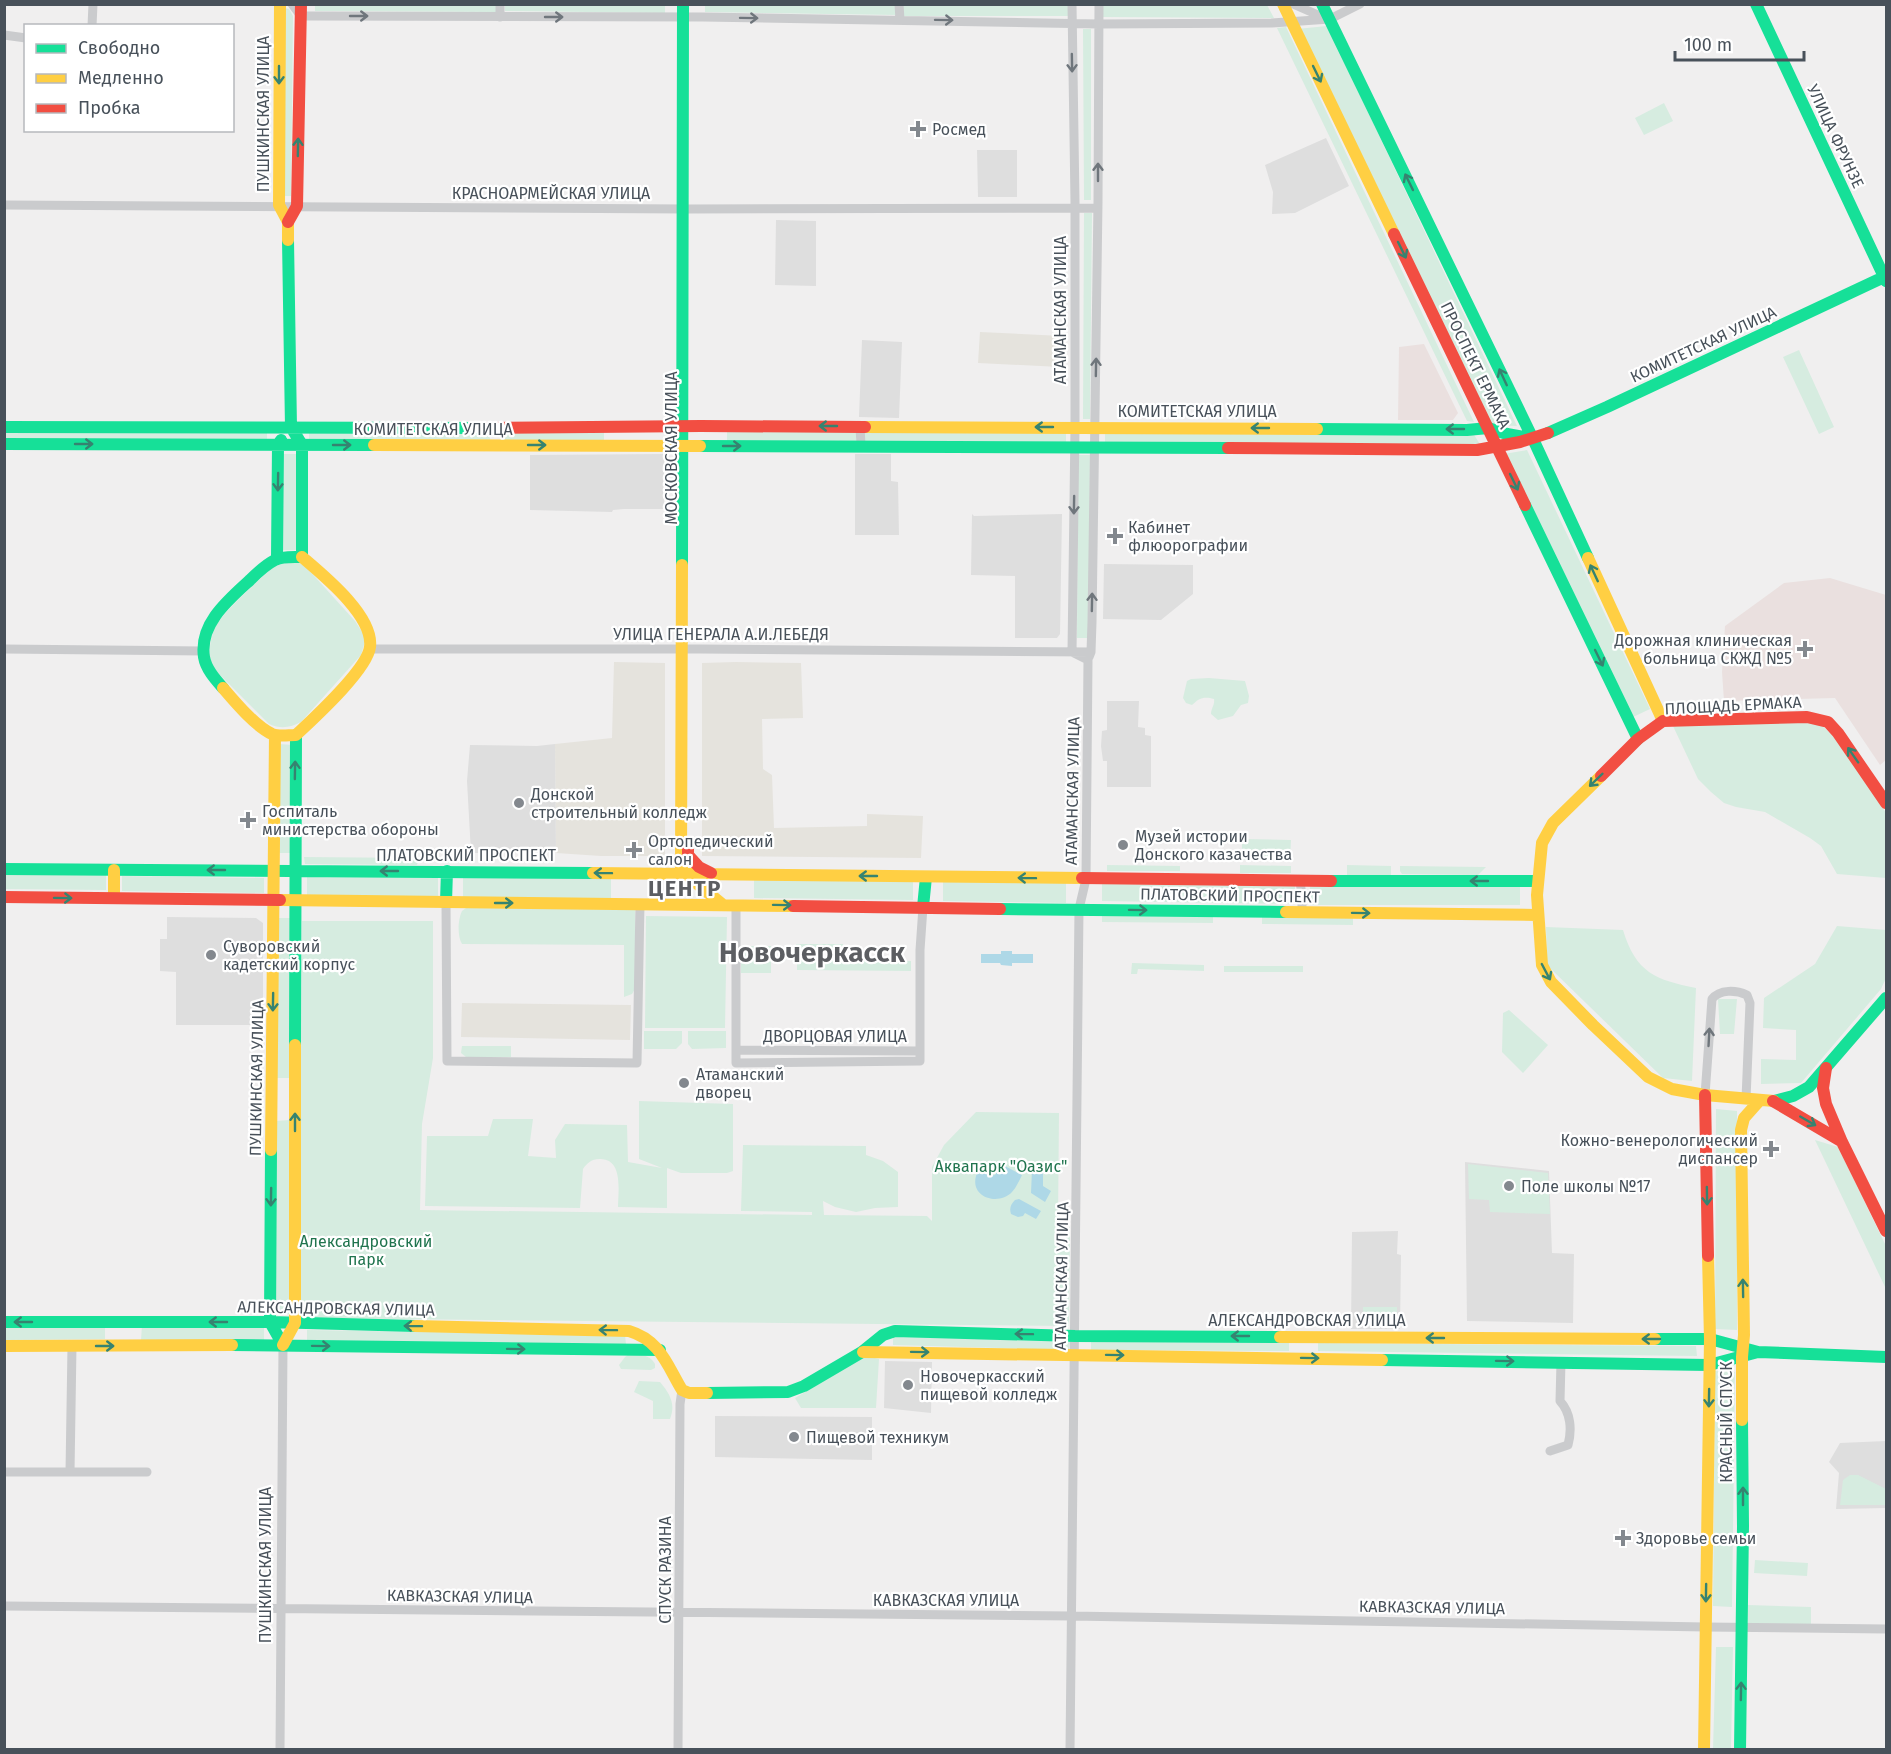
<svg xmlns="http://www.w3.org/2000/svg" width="1891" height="1754" font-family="'Fira Sans',sans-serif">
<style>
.commercial{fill:#e5e3dd}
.education{fill:#dedede}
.medical{fill:#eae0df}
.green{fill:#d6ece0}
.water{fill:#aed8e7}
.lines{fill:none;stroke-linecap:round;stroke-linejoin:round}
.street{stroke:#cacbcd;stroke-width:9}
.fast{stroke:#16e098;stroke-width:12}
.slow{stroke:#ffcf43;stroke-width:12}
.jam{stroke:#f24e42;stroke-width:12}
.oneway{stroke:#6f767c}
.oneway2{stroke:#368370}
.poi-dot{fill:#83888e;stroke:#fff;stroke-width:2}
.labels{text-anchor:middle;stroke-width:4.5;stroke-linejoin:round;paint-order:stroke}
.street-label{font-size:16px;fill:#48515a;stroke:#fff}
.poi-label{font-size:16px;fill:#48515a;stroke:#fff;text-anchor:start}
.park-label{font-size:16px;fill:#20744e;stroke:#fff}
.district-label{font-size:22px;font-weight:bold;letter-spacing:1.5px;fill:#5c5e62;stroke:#fff}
.town-label{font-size:28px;font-weight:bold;fill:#5c5e62;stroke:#fff}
</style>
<rect width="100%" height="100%" fill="#f0efef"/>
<path class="commercial" d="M980 332 1062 336 1060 367 978 363Z
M614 662 665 663V856H601L556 853 555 744 612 738Z
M736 662 801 663 803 718 762 719 763 769 772 775 774 828 867 826V814L923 816 921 858 702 856V663Z
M462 1003 631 1005 630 1040 461 1037Z"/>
<path class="education" d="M1326 138 1349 186 1295 213 1272 214 1273 192 1265 165Z
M977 150H1017V197H978Z
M776 220 816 221V286L775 285Z
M862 340 902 342 899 418 859 417Z
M664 454V509H624L613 510 612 512 530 510V455Z
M855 454H891V481L898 482 899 535H855Z
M972 514 974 516 1062 514 1060 634 1057 638H1015V576L971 575Z
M1104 564 1193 565V594L1161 620 1103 619Z
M1107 701H1139L1138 727 1145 728V735L1151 736V787H1107V761H1103L1101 746 1102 731 1107 730Z
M555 744 556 853H471L467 781 470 745 537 746Z
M167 917 256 918 263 923V1025H176V972L160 971V939H167Z
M1465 1162 1549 1171 1552 1253 1574 1254 1573 1323 1467 1321Z
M1398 1231 1397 1254 1401 1255 1400 1329H1351L1352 1232Z
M885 1361 932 1362 931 1413 884 1408Z
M715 1416 872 1417V1460L715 1457Z
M1886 1441V1508L1836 1509 1839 1473 1829 1462 1840 1443Z"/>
<path class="medical" d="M1424 344 1458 413 1453 420H1398L1399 347Z
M1830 578 1886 595V760L1880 765 1835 698 1724 701 1722 672 1725 626 1784 583Z"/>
<path class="green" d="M315 4 497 5V12L315 11Z
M505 4 665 5V13L505 11Z
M705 4H897V15L705 12Z
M902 5H1069V16H902Z
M1103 5H1267L1274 18 1103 17Z
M284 8 289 9 293 16 291 196H283Z
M1327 26 1517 426 1487 425 1297 29Z
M1286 27 1474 422 1467 421 1277 28Z
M1083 29H1091V200H1084Z
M1664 103 1673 121 1644 135 1635 118Z
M1084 213H1092L1090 419H1083Z
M1799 350 1834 427 1819 434 1783 357Z
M5 430 267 432V441H5Z
M309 430 490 431V443H309Z
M604 430V443H500V431Z
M1105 430 1473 433 1481 446 1105 445Z
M727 431H856V443L727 442Z
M864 431H1066V443H864Z
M1527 450 1650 709 1633 717 1504 454Z
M282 454H297V550H282Z
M1078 455H1090L1089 638H1077Z
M280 563H300L307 568 355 621 366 638 361 655 301 722C289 728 281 729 269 724L211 666C208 655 210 638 215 628 222 612 261 579 275 565Z
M1209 678 1245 681 1249 696 1248 703 1241 705 1233 716 1218 720 1211 714C1211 708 1215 705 1214 699 1204 696 1199 698 1192 705L1186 703 1183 698 1187 681 1191 679Z
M1791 721 1820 724 1838 740 1886 813V878L1837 874 1821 846 1810 838 1765 812 1736 807 1724 803 1711 792 1698 779 1673 726Z
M279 744 293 745 292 853H278Z
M1242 839 1291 840 1290 860H1242Z
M304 857 419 858 417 865 305 864Z
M1107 865 1180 866V871H1107Z
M1240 865 1291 866V873H1240Z
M1347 865 1391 866V876L1347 875Z
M1400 866 1486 867 1478 875 1402 874 1400 871Z
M5 874 106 875V890L5 889Z
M307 874H438V899H307Z
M122 876 264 878V893L122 891Z
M463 877 611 878V899H463Z
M754 880 913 881V900L754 898Z
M943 880 1066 883V903L943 901Z
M1102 884 1295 886V904L1102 901Z
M1310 885H1520V905H1310Z
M466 908 635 909 636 987 632 994 624 997V945L462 944C457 936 458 919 462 911Z
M1102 912 1213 913V923L1102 922Z
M1262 913H1353V925L1262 924Z
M646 916 727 917 725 1028H645Z
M278 918H291V1078H276Z
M302 921H433V1058L422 1124 420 1210 812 1215V1212L741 1211 743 1145 866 1146V1155L883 1161 898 1172V1207L875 1208 856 1212 835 1207 823 1201 824 1215 927 1216 932 1221V1167L944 1145 976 1112 1059 1113 1058 1222 1070 1227 1069 1326 299 1318Z
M1837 926 1886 930V978L1881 989 1801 1083 1761 1084V1059L1796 1060V1030L1763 1028 1764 998 1815 964Z
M1546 927 1623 930C1636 973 1656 980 1696 988L1692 1081 1663 1078 1551 969 1547 964Z
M796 944H843V952H796Z
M741 946H771V973H741Z
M797 960 911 961V971L797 970Z
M1132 963 1204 965V971L1138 969 1137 974H1131Z
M1224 966H1303V972H1224Z
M1718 999H1737L1734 1034H1720Z
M1509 1010 1548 1045 1523 1073 1502 1052 1503 1013Z
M644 1031H682V1043L676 1049H644Z
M688 1031H726V1048L692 1049 688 1044Z
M462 1046H511V1057H466L461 1053Z
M639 1101 733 1104V1171L727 1173H681L667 1168V1208L618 1207C618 1192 624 1158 599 1159 592 1159 587 1163 583 1169L580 1208 425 1206 427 1136H488L493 1119H533L528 1156 556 1158 555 1140 565 1124 627 1125 628 1162 662 1168 639 1159Z
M1716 1109 1737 1111V1330L1715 1329Z
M290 1120V1314H273L276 1121Z
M1815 1140 1838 1147 1886 1246V1289Z
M1468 1164 1548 1173 1550 1214 1490 1212 1489 1200 1469 1199Z
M1363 1307H1397V1326H1363Z
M142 1325 264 1326V1341L141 1340Z
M4 1326H105V1339L5 1340Z
M307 1330 625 1335 626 1344 307 1340Z
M893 1335 1070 1340 1069 1350 893 1345Z
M1091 1340 1289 1343V1351L1091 1350Z
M1318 1343 1696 1346 1697 1356 1318 1351Z
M629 1354C639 1355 650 1354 655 1364V1368L651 1370 621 1369 619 1365 625 1357Z
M866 1356 879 1359 876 1408H801L795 1398Z
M1715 1371 1735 1372 1732 1607 1713 1606Z
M639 1381 660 1382C670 1394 676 1404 670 1419H653V1401L634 1392Z
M1850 1475H1858L1886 1489V1505H1840L1843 1480Z
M1755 1560 1808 1563 1807 1576 1754 1573Z
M1748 1605 1811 1607V1625L1748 1623Z
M1716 1647H1733L1731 1749H1713Z"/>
<path class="water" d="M1001 951H1012V954H1033V963H1012V966L1001 965 1000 963H981V954H1001Z
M983 1164 991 1168 989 1172 990 1176 995 1175 1001 1166H1005L1022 1175C1019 1181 1016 1188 1012 1192 999 1206 970 1198 976 1176 977 1172 981 1167 983 1164Z
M1035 1166H1038L1043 1170V1186L1051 1191 1045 1202 1031 1193 1032 1170Z
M1019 1199 1041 1211 1036 1219 1025 1213 1023 1216 1018 1217 1011 1214C1009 1208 1011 1204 1015 1200Z"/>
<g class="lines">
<path class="street" d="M292 4 301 16H308L703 17 1099 24 1272 23 1330 19 1360 4
M500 4V17
M899 4 900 20
M1072 4 1075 202V427L1072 652
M1293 4 1327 19
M92 26 93 4
M4 35 26 38
M4 205 688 209 1098 208
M860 426 861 446
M4 649 204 651
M370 649H700L1091 652
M1089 657 1091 652 1092 622 1098 202 1099 4
M1300 881 1302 896V912
M446 902 447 1061 637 1063 640 904
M736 905V1063L920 1061V950L923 907
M736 1050 920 1051
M1705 1095 1712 999C1720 989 1736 990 1747 995L1750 1003 1746 1099
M1550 1451 1568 1445C1572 1430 1571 1413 1560 1401L1561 1362
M4 1472H147
M70 1472 72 1346
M4 1606 1072 1616 1705 1627 1886 1629
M280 1750 283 1345
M678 1750 680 1404 682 1390
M1070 1750 1079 909 1086 879 1088 660 1072 652"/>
<path class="fast" d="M1322 4 1533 439 1588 558
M1756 4 1886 281
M288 240 291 427 302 445V557
M4 427 483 428
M1317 429 1467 430 1488 428 1507 434 1529 438
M1548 433 1607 407 1884 277
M4 444 374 445
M700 446 1228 448
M1525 505 1638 739
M277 558 278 445 281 440
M682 565 683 4
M223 688C215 679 206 669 204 657 199 624 228 600 250 580 257 573 265 565 275 560 282 556 294 557 302 557
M4 869 593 873
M1331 881H1537
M446 902 447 871
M923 907 926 877
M1000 909 1286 912
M295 1045 296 735
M1774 1101 1793 1096 1809 1087 1886 998
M271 1150 270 1322 283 1345
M4 1322H270L415 1326
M1655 1339H1710L1758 1352 1886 1357
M232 1345 660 1350
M1382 1360 1709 1365 1758 1352
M707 1393 788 1392 804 1386 862 1352 883 1335 895 1331 1075 1336 1280 1337
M1740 1750 1743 1526 1742 1420"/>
<path class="slow" d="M280 4 279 205 288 222V240
M1283 4 1394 234
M865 427 1317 429
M374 445 700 446
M1588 558 1663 721
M682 565 681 866 683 872 723 905
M223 688C235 702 255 726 272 734 279 737 288 735 296 735 314 718 367 670 370 647 374 616 323 575 302 557
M1601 776 1553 823 1542 843 1537 895 1542 965 1551 982 1593 1025 1648 1077 1672 1089 1705 1095 1774 1101
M114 870V898
M593 873 1082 878
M280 900 793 906
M1286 912 1537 915
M271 1150 275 735
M415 1326 629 1331C660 1340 667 1365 682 1390L689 1393H707
M1280 1337 1655 1339
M283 1345 295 1323V1045
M4 1346 232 1345
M863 1352 1382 1360
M1742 1420V1357L1744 1335 1741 1130 1744 1118 1760 1100
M1704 1750 1710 1339 1708 1256"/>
<path class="jam" d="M288 222 297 206 301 4
M1394 234 1525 505
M483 428 701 426 865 427
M1228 448 1477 450 1520 442 1548 433
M1601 776 1638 739 1663 721 1807 717 1828 722 1838 733 1886 803
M688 843V855L699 867 711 873
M1082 878 1331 881
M4 897 280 900
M793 906 1000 909
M1826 1068 1823 1088 1826 1104 1842 1142 1886 1231
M1705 1095 1708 1256
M1773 1101 1841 1141"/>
</g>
<defs><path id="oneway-shaft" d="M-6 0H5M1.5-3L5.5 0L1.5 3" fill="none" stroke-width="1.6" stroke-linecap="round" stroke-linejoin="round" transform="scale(1.5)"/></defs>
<g class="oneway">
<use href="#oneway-shaft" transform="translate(359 16)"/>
<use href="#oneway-shaft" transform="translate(554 17)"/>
<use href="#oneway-shaft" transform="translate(749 18) rotate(1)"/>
<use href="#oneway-shaft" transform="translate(944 20) rotate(1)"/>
<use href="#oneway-shaft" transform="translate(1072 63) rotate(89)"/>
<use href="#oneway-shaft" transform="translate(1098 172) rotate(-90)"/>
<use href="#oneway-shaft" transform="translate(1096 367) rotate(-89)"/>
<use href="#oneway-shaft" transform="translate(1074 505) rotate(91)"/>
<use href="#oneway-shaft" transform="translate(1092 602) rotate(-89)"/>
<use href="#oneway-shaft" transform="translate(1709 1037) rotate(-87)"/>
</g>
<g class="oneway2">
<use href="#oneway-shaft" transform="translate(1317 74) rotate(64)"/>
<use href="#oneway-shaft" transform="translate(279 75) rotate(90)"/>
<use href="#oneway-shaft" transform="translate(298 147) rotate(-89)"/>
<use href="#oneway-shaft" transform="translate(1409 182) rotate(-116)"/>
<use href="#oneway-shaft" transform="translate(1402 250) rotate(64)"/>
<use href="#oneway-shaft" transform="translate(1503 377) rotate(-115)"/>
<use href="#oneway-shaft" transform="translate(828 426) rotate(-180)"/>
<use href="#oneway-shaft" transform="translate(1044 427) rotate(-180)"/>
<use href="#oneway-shaft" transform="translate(1260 428) rotate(-180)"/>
<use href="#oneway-shaft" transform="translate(1455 429) rotate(-180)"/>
<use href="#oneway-shaft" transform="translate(84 444)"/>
<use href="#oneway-shaft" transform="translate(342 445)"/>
<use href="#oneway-shaft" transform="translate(537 445)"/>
<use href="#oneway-shaft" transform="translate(732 446)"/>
<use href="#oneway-shaft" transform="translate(278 482) rotate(91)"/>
<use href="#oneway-shaft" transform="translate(1514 482) rotate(64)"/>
<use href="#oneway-shaft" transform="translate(1594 573) rotate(-115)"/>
<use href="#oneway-shaft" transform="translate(1599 658) rotate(64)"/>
<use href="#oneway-shaft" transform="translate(1853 755) rotate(-125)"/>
<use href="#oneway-shaft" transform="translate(295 770) rotate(-89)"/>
<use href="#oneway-shaft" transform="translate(1596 780) rotate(136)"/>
<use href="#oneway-shaft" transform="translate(216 870) rotate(-180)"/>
<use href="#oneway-shaft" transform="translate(389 871) rotate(-180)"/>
<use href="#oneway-shaft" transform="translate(603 873) rotate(-179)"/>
<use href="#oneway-shaft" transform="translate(868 876) rotate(-180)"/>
<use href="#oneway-shaft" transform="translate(1027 878) rotate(-179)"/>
<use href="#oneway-shaft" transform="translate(1479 881) rotate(180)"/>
<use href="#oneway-shaft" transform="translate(63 898) rotate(1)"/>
<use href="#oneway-shaft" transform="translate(504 903)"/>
<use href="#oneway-shaft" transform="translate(782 905) rotate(1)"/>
<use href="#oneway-shaft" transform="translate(1138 910) rotate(1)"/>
<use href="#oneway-shaft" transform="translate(1361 913) rotate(1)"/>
<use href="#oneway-shaft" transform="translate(1546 972) rotate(62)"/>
<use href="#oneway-shaft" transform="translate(273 1002) rotate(91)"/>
<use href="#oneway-shaft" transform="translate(1808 1121) rotate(30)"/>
<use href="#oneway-shaft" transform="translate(295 1122) rotate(-90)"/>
<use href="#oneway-shaft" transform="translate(1707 1196) rotate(89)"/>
<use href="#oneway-shaft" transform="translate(271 1197) rotate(91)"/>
<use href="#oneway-shaft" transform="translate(1743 1288) rotate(-91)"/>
<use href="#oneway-shaft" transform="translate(23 1322) rotate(-180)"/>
<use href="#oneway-shaft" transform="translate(218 1322) rotate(-180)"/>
<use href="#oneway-shaft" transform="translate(413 1326) rotate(-179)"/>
<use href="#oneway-shaft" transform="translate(608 1330) rotate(-179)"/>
<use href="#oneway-shaft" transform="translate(1024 1334) rotate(-179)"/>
<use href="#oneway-shaft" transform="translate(1240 1336) rotate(-180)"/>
<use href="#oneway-shaft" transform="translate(1435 1338) rotate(-180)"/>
<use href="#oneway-shaft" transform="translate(1651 1339) rotate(-180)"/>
<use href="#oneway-shaft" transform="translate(105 1346)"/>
<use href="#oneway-shaft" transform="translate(321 1346) rotate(1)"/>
<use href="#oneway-shaft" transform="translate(516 1349) rotate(1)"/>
<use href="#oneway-shaft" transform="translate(920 1352) rotate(1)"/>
<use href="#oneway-shaft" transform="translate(1115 1355) rotate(1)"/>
<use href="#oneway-shaft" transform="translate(1310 1358) rotate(1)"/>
<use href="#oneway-shaft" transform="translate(1505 1361) rotate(1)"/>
<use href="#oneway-shaft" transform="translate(1709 1398) rotate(91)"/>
<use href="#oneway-shaft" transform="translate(1743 1496) rotate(-90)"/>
<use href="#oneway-shaft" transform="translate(1706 1593) rotate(91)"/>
<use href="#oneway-shaft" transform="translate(1741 1691) rotate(-89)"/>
</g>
<g class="poi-dot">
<path d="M915 120h6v6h6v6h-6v6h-6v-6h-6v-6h6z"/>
<path d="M1112 527h6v6h6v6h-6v6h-6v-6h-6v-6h6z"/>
<path d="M1802 640h6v6h6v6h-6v6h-6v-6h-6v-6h6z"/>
<circle cx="519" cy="803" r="6"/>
<path d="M245 811h6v6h6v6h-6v6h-6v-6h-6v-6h6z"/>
<circle cx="1123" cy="845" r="6"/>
<path d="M631 841h6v6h6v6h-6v6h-6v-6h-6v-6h6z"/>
<circle cx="211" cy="955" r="6"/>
<circle cx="684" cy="1083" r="6"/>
<path d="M1768 1140h6v6h6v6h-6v6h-6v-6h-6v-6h6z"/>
<circle cx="1509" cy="1186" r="6"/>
<circle cx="908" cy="1385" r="6"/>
<circle cx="794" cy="1437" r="6"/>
<path d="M1620 1529h6v6h6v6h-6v6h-6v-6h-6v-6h6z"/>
</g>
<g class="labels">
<g class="street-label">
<text transform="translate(263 114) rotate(-90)" y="6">ПУШКИНСКАЯ УЛИЦА</text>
<text transform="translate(1836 136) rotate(65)" y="6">УЛИЦА ФРУНЗЕ</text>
<text x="551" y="199">КРАСНОАРМЕЙСКАЯ УЛИЦА</text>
<text transform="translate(1060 310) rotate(-90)" y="6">АТАМАНСКАЯ УЛИЦА</text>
<text transform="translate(1703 344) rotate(-25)" y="6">КОМИТЕТСКАЯ УЛИЦА</text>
<text transform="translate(1476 365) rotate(64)" y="6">ПРОСПЕКТ ЕРМАКА</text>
<text x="1197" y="417">КОМИТЕТСКАЯ УЛИЦА</text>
<text x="433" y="435">КОМИТЕТСКАЯ УЛИЦА</text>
<text transform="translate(671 448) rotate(-90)" y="6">МОСКОВСКАЯ УЛИЦА</text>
<text x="721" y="640">УЛИЦА ГЕНЕРАЛА А.И.ЛЕБЕДЯ</text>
<text transform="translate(1733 705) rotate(-3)" y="6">ПЛОЩАДЬ ЕРМАКА</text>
<text transform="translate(1072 791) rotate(-89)" y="6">АТАМАНСКАЯ УЛИЦА</text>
<text x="466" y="861">ПЛАТОВСКИЙ ПРОСПЕКТ</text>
<text transform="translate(1230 895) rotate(1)" y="6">ПЛАТОВСКИЙ ПРОСПЕКТ</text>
<text x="835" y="1042">ДВОРЦОВАЯ УЛИЦА</text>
<text transform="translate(256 1078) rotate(-89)" y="6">ПУШКИНСКАЯ УЛИЦА</text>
<text transform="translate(1061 1276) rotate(-89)" y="6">АТАМАНСКАЯ УЛИЦА</text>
<text transform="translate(336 1308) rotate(1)" y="6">АЛЕКСАНДРОВСКАЯ УЛИЦА</text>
<text x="1307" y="1326">АЛЕКСАНДРОВСКАЯ УЛИЦА</text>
<text transform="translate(1726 1422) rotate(-90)" y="6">КРАСНЫЙ СПУСК</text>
<text transform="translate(265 1565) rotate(-90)" y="6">ПУШКИНСКАЯ УЛИЦА</text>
<text transform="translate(665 1570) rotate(-90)" y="6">СПУСК РАЗИНА</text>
<text transform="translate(460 1596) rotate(1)" y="6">КАВКАЗСКАЯ УЛИЦА</text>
<text x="946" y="1606">КАВКАЗСКАЯ УЛИЦА</text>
<text transform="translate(1432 1607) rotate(1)" y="6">КАВКАЗСКАЯ УЛИЦА</text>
</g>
<g class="poi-label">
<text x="932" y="135">Росмед</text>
<text x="1128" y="533">Кабинет<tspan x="1128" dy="18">флюорографии</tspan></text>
<text x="1792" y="646" text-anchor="end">Дорожная клиническая<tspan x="1792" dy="18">больница СКЖД №5</tspan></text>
<text x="531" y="800">Донской<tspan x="531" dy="18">строительный колледж</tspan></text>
<text x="262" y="817">Госпиталь<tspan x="262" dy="18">министерства обороны</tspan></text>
<text x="1135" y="842">Музей истории<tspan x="1135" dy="18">Донского казачества</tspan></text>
<text x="648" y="847">Ортопедический<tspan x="648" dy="18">салон</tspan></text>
<text x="223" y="952">Суворовский<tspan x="223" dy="18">кадетский корпус</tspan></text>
<text x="696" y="1080">Атаманский<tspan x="696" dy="18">дворец</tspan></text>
<text x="1758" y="1146" text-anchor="end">Кожно-венерологический<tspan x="1758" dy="18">диспансер</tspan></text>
<text x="1521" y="1192">Поле школы №17</text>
<text x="920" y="1382">Новочеркасский<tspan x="920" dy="18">пищевой колледж</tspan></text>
<text x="806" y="1443">Пищевой техникум</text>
<text x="1636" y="1544">Здоровье семьи</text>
</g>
<g class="park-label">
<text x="1001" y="1172">Аквапарк "Оазис"</text>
<text x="366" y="1247">Александровский<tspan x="366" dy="18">парк</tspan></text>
</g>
<g class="district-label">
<text x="685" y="896">ЦЕНТР</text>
</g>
<g class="town-label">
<text x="812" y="962">Новочеркасск</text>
</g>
</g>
<rect width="1891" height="1754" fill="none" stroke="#48515a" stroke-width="12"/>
<rect x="24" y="24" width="210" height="108" fill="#ffffff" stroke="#b6b9bd" stroke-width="1.5"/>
<rect x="36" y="44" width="30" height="9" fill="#16e098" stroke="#b6b9bd" stroke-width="1.5"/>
<text x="78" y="54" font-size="18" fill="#48515a">Свободно</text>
<rect x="36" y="74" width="30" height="9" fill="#ffcf43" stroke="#b6b9bd" stroke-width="1.5"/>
<text x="78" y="84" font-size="18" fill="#48515a">Медленно</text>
<rect x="36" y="104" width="30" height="9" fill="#f24e42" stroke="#b6b9bd" stroke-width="1.5"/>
<text x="78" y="114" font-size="18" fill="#48515a">Пробка</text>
<path d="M1675 51v9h129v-9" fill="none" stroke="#48515a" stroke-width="3"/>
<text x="1684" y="51" font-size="18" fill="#48515a" stroke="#ffffff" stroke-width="4.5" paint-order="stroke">100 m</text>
</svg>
